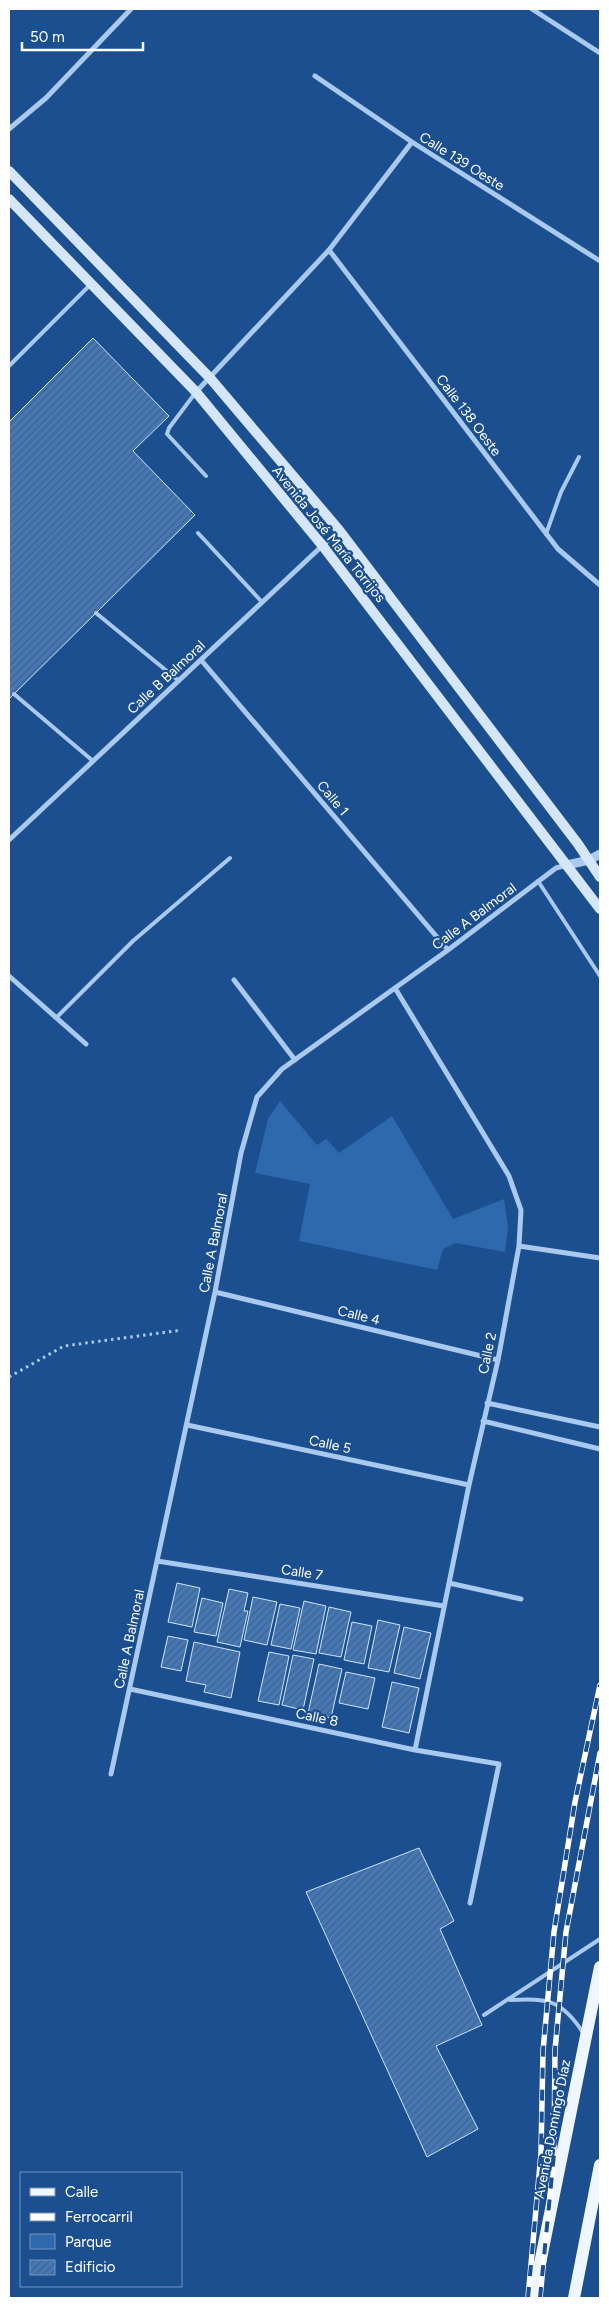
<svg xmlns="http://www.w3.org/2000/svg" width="609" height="2307" font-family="Figtree,sans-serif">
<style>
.park{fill:#2e69ad}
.building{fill:url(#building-hatch);stroke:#cfe3fa}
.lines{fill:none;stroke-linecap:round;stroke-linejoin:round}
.path{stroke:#a9c9ee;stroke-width:3;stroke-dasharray:2.5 4;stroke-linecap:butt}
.service{stroke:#a9c9ee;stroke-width:4}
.minor{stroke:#a9c9ee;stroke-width:5}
.tertiary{stroke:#a9c9ee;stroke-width:9}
.secondary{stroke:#d6e6fa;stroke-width:10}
.primary{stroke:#f0f6ff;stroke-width:12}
.rail-casing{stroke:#fff;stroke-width:5.5}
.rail{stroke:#1b4f8f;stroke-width:4;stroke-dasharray:11;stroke-linecap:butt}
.labels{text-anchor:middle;stroke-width:4.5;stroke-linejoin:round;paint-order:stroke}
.street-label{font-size:14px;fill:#fff;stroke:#1b4f8f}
</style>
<defs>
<pattern id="building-hatch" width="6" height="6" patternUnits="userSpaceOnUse" patternTransform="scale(1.25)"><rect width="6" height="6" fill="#4478b7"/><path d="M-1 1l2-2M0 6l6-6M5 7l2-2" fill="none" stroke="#486282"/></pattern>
</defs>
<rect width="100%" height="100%" fill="#1b4f8f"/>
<path class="park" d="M280 1101 317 1145 326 1139 339 1153 392 1116 453 1219 504 1199 508 1227 505 1252 456 1243 443 1249 437 1270 299 1241 310 1184 255 1173 268 1119Z"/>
<path class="building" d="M93 338 169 416 133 451 195 515 9 699V422Z
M177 1583 200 1588 192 1627 168 1622Z
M229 1589 248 1593 244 1611H248L240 1647 217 1642Z
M253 1597 277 1602 267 1645 244 1640Z
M202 1598 223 1603 216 1636 194 1632Z
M304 1601 326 1606 316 1654 293 1650Z
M280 1604 300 1608 291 1649 271 1645Z
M329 1607 351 1612 341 1657 319 1653Z
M378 1620 400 1625 389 1672 368 1668Z
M352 1622 372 1626 364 1664 344 1660Z
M404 1627 431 1633 420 1679 394 1673Z
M168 1636 188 1640 181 1671 161 1667Z
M194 1642 240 1652 231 1698 204 1692 206 1685 186 1681Z
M269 1652 289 1656 279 1705 258 1701Z
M293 1655 314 1659 303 1710 282 1705Z
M319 1664 342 1669 331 1718 308 1713Z
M346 1672 375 1678 368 1709 339 1703Z
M392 1682 419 1688 409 1733 382 1727Z
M419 1848 454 1921 440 1929 482 2025 436 2046 478 2129 427 2157 306 1892Z"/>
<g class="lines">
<path class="path" d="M9 1377 64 1346 182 1330"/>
<path class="service" d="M9 366 91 284
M196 392 169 428 167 434 206 476
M198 533 262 602
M546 534 561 492 579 457
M96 613 179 681
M14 694 93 761
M538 881 600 976
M56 1018 133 941 230 858
M510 2000C549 1998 562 2000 584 2034
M484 2015 600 1939"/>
<path class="minor" d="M532 9 600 53
M315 76 412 142 600 261
M9 129 46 98 131 9
M329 250 558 549 600 585
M196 392 329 250 412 142
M201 660 448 950
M9 840 339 530
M9 976 86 1044
M234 980 295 1060
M395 988 509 1176 521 1210 519 1246 498 1360 469 1485 415 1750
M519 1246 600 1258
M215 1292 498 1360
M487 1403 600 1427
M483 1421 600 1449
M187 1425 469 1485
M157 1561 444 1606
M449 1583 521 1599
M130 1689 415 1750 499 1764 470 1903
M111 1774 215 1292 241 1153 257 1097 282 1069 448 950 556 868 567 865"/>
<path class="tertiary" d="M567 865 589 860 600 854"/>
<path class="secondary" d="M9 171 210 378 249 424 339 530 578 844 600 877
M9 199 196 392 322 545 600 909"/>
<path class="primary" d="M533 2298 600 1967
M574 2298 600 2165"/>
<defs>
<path id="rail" d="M528 2298 541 2153 543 2051 554 1932 575 1802 600 1685
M540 2298 554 2154 555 2050 566 1932 600 1753"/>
</defs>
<use href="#rail" class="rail-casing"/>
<use href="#rail" class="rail"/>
</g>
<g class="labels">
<g class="street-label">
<text transform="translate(462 161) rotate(32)" y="5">Calle 139 Oeste</text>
<text transform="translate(469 415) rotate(53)" y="5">Calle 138 Oeste</text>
<text transform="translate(329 534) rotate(51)" y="5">Avenida José María Torrijos</text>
<text transform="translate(166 677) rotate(-43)" y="5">Calle B Balmoral</text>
<text transform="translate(333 798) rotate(50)" y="5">Calle 1</text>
<text transform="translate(474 916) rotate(-37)" y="5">Calle A Balmoral</text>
<text transform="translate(213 1243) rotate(-79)" y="5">Calle A Balmoral</text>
<text transform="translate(359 1315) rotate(14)" y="5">Calle 4</text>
<text transform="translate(487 1353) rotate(-78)" y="5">Calle 2</text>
<text transform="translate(330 1444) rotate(12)" y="5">Calle 5</text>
<text transform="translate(302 1572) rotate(9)" y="5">Calle 7</text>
<text transform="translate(129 1639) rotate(-78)" y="5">Calle A Balmoral</text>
<text transform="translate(317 1717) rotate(12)" y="5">Calle 8</text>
<text transform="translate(552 2129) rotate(-79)" y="5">Avenida Domingo Díaz</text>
</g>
</g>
<rect width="609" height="2307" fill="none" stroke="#ffffff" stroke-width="20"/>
<rect x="20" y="2172" width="162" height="115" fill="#1b4f8f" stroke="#7695bc"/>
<rect x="30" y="2188" width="25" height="8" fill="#f0f6ff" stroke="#7695bc"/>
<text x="65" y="2197" font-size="15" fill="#ffffff">Calle</text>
<rect x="30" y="2213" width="25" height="8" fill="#ffffff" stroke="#7695bc"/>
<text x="65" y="2222" font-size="15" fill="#ffffff">Ferrocarril</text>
<rect x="30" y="2234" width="25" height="15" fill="#2e69ad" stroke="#7695bc"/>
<text x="65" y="2247" font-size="15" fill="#ffffff">Parque</text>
<rect x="30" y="2260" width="25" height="15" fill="url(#building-hatch)" stroke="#7695bc"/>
<text x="65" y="2272" font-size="15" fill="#ffffff">Edificio</text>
<path d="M22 42v8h121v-8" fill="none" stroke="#ffffff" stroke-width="2.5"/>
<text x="30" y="42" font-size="15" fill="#ffffff" stroke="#1b4f8f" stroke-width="4" paint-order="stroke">50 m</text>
</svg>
